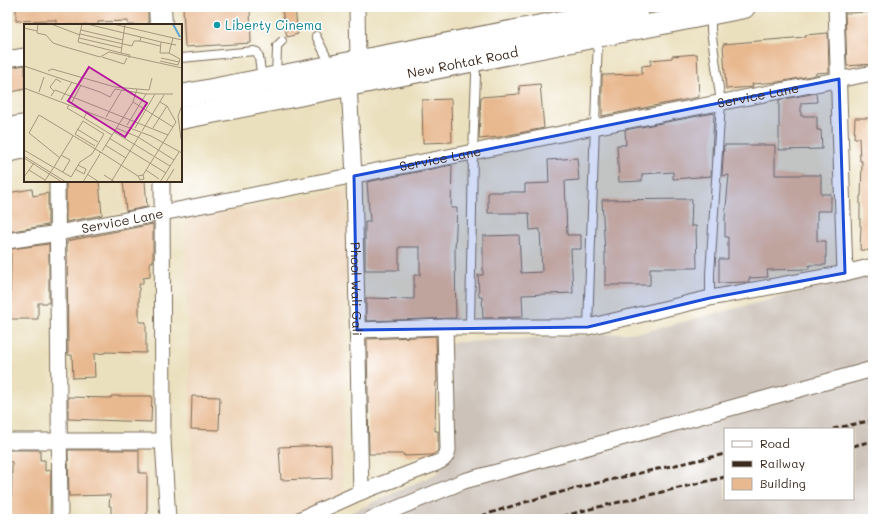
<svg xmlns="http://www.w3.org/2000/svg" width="880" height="526" font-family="Mali,sans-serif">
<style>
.built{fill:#eed6bb}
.industrial{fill:#ccc2b9;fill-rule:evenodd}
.building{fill:#e8b88f}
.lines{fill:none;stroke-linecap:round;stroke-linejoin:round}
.lane-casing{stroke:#796a56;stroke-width:10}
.street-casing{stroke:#796a56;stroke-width:17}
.secondary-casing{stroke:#796a56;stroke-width:24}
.primary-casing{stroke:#796a56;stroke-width:24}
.lane{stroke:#fff;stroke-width:8}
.street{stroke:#fff;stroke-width:15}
.secondary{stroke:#fff;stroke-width:22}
.primary{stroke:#fff;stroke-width:22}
.rail{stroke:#3b2a1e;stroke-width:3;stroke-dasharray:6 3;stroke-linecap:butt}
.marked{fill:#1d4ed8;fill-opacity:0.2;stroke:#1d4ed8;stroke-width:3;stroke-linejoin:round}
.culture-dot{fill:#0f9aa8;stroke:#fff;stroke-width:1.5}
.labels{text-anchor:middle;stroke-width:3;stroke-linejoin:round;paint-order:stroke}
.culture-label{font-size:13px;fill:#0d838f;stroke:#fff;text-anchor:start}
.street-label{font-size:13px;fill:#3b2a1e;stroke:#fff}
.inset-river{fill:none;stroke:#5fa4d5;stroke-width:2}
.inset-road{fill:none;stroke:#a5977e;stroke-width:1}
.view{fill:#b5179e;fill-opacity:0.15;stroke:#b5179e;stroke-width:2}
.inset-edge{fill:none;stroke:#3b2a1e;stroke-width:2}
</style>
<rect width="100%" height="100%" fill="#fff"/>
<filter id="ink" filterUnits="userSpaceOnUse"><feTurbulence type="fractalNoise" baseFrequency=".025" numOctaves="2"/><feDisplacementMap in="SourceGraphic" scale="8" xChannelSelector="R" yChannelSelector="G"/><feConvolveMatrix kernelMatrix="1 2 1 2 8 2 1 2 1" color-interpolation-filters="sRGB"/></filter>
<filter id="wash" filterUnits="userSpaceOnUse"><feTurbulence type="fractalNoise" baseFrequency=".012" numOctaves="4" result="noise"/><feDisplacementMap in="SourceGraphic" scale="16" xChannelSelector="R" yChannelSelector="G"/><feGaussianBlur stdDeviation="0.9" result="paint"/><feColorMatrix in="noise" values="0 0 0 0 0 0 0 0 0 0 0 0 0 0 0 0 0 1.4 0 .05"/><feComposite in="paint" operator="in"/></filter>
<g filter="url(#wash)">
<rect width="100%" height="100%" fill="#ebe0be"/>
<path class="built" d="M348 190 342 498 286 519H193L185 219Z"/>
<path class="industrial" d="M873 273V519H337L440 472 446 343 644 332ZM725 429H853V499H725Z"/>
<g id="blocks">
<path class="building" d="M16 7H148V25H128V21L98 22V25H56V20L16 21Z
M183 7H250L251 43 185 47Z
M295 9 298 34 287 37 282 10Z
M873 12V64L847 66 845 13Z
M828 33 829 72 816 73V75L778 82 752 84 753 87 726 89 723 44 805 37V35Z
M697 54 699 97 602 116V75L642 74V66L651 65V60L672 58V56Z
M25 65V89L7 93V68Z
M540 84 544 128 499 137 479 139 481 97 520 94 519 86Z
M816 93 817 102 801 103V116H817V130H821L822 149 779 150V100Z
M451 99 452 142 423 143 422 100Z
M714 113 711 176 673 179V172L642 174V181L619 182 617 145H626L625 130Z
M855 118H873V251L860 250 861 226H860V196H861L862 161H860L859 138H854Z
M724 145H775V175H821V194H831V211H817V241H826V265H809V269L767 270 768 277 749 278V282H746L719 283V259H728V237H725V218L729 175 722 176Z
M577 158 579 180 565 181 567 235H581V249H571L573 293 522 295 523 317 483 318 482 297H479L478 275H483V236L519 235 521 273 542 272 540 229 530 230 529 213H488V192H525V184L549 183 548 160Z
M452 165 451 208H457L455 251 456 318 366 321V298L414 299V275H420V247H399V270H365V222H370L367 182Z
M66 181H99L102 215 66 222Z
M123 181H145L147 207 126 211Z
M32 189 33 196 48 193V225L7 232V193Z
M692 199 691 226H696L697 268H650V285H605V253L602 200Z
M153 224V262H150V277L143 278V284H139V322H146V353L105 352V353L94 354 95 377 73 378 72 355H68L67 241Z
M49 244V303H38V319H10L11 249Z
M436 336 437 382H436L435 431H438V451L432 455 404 456V454H369L367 339Z
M111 396H152L151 422 68 419V397L111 398Z
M192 396 220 397 219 430 191 429Z
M331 445 332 478 281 480 279 447Z
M7 450H40V460H45V471L51 470 50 519H11L12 462 7 461Z
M68 450H139V473H147V518H111V506H109L110 495 69 496Z"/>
</g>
</g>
<g filter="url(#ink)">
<use href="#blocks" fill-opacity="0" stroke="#796a56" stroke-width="1"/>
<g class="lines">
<defs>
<path id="lane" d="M316 36 331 66
M181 58 254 51 257 52 259 57 262 80
M276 77 277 49V46L282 41
M710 298V274L721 103 711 30V14
M470 327 473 152 476 75 474 60
M588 327 598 37"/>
<g id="street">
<path d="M357 7 358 62"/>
<path d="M836 7 845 273"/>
<path d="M7 59 25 56"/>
<path id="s1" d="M349 85 354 176 361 492"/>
<path d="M57 181 60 519"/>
<path d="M162 181 163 441 168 519"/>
<path id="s2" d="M7 241 58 233 162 213 473 152 594 127 873 73"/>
<path d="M357 330 445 327"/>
<path d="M7 441H163"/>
<path d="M301 519 361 492 434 464C442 461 446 459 448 450L445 327H588L710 298 845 273 873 266"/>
<path d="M371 519 464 481 873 369"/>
</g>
<path id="secondary" d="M160 7 161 25"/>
<g id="primary">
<path d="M181 96 639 7"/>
<path id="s3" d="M181 118 744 7"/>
<path d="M7 129 25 126"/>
<path d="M7 151 25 147"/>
</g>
</defs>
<use href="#lane" class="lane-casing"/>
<use href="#street" class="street-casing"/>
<use href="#secondary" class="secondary-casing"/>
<use href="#primary" class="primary-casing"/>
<use href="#lane" class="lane"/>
<use href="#street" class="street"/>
<use href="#secondary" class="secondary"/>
<use href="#primary" class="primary"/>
<path class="rail" d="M833 429 873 420
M853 446 873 441
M473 519C555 490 641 473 725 454
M554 519 586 510 725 477"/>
</g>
</g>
<path class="marked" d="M839 79 845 273 710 298 588 327 357 330 354 176Z"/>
<circle class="culture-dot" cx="217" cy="25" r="4"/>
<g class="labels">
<g class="culture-label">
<text x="225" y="30">Liberty Cinema</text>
</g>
<g class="street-label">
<text dy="5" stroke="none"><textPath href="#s3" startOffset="287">New Rohtak Road</textPath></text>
<text dy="5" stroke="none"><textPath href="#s2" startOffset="765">Service Lane</textPath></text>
<text dy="5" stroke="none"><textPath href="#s2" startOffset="441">Service Lane</textPath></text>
<text dy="5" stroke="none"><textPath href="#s2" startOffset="117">Service Lane</textPath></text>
<text dy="5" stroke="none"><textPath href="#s1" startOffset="204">Phool Wali Gali</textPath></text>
</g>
</g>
<g transform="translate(24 24)">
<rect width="158" height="158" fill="#ebe0be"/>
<path class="inset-river" d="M149 0 156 13"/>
<path class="inset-road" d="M14 0 13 9 22 11 29 19 38 22 76 33 85 28 158 44M27 0 56 11M58 0 54 18 97 29 101 0M63 0 137 18 136 29H145L156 35 154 41 136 37M89 0 158 16M0 4 13 7M57 6 99 16M56 10 108 22 110 17H116M117 13 116 17 136 22M55 14 98 24M137 18 152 21M97 29 106 31 105 34M145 29 149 14M78 33 100 40 103 34M137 34 155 38M0 42 76 68 86 73 91 65 122 70H149M24 47 28 45 91 63 113 65 109 78 78 127M0 64 127 112 158 129M113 65 125 66 128 54M30 67 26 63 32 55 37 58M15 68 20 53M27 72 31 66 144 111M37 76 48 58M109 78 149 103M47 80 57 61M45 81 43 84 60 94M63 88 60 94 88 111M82 93 98 66M103 101 122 70M92 104 114 113 150 136M111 104 131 70M129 104 143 82 136 78M53 105 74 118M118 107 140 71M90 108 146 142M85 114 142 149M157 115 154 92 158 81M81 121 102 134M0 126 29 143M78 129 114 152 116 156 120 155 119 151 114 152M37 131 46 136 39 148M0 132 42 158M0 134 38 158M36 134 5 109 15 91 78 129 75 128M30 143 49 112M51 145 60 150 62 145 54 141M5 146 21 156M122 146 135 155M63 150 75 158M80 151 91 158M119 151 152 98 143 82M0 153 10 139M20 158 30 143 47 153 56 138 68 130 80 110 59 97 51 110 71 122M59 158 76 130M87 158 117 109M136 158 155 128M142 158 150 145"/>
<path class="view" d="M65 43 123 79 101 113 44 77Z"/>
<rect width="158" height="158" class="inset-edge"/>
</g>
<rect width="880" height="526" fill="none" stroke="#fff" stroke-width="24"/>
<rect x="724" y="428" width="130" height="72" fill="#ffffff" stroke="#b1aaa5"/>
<rect x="732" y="441" width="20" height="6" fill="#ffffff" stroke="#b1aaa5"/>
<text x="760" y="448" font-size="12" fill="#3b2a1e">Road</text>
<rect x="732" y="461" width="20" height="6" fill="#3b2a1e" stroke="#b1aaa5"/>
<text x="760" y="468" font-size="12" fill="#3b2a1e">Railway</text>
<rect x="732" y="478" width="20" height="12" fill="#e8b88f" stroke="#b1aaa5"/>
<text x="760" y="488" font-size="12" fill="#3b2a1e">Building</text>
</svg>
